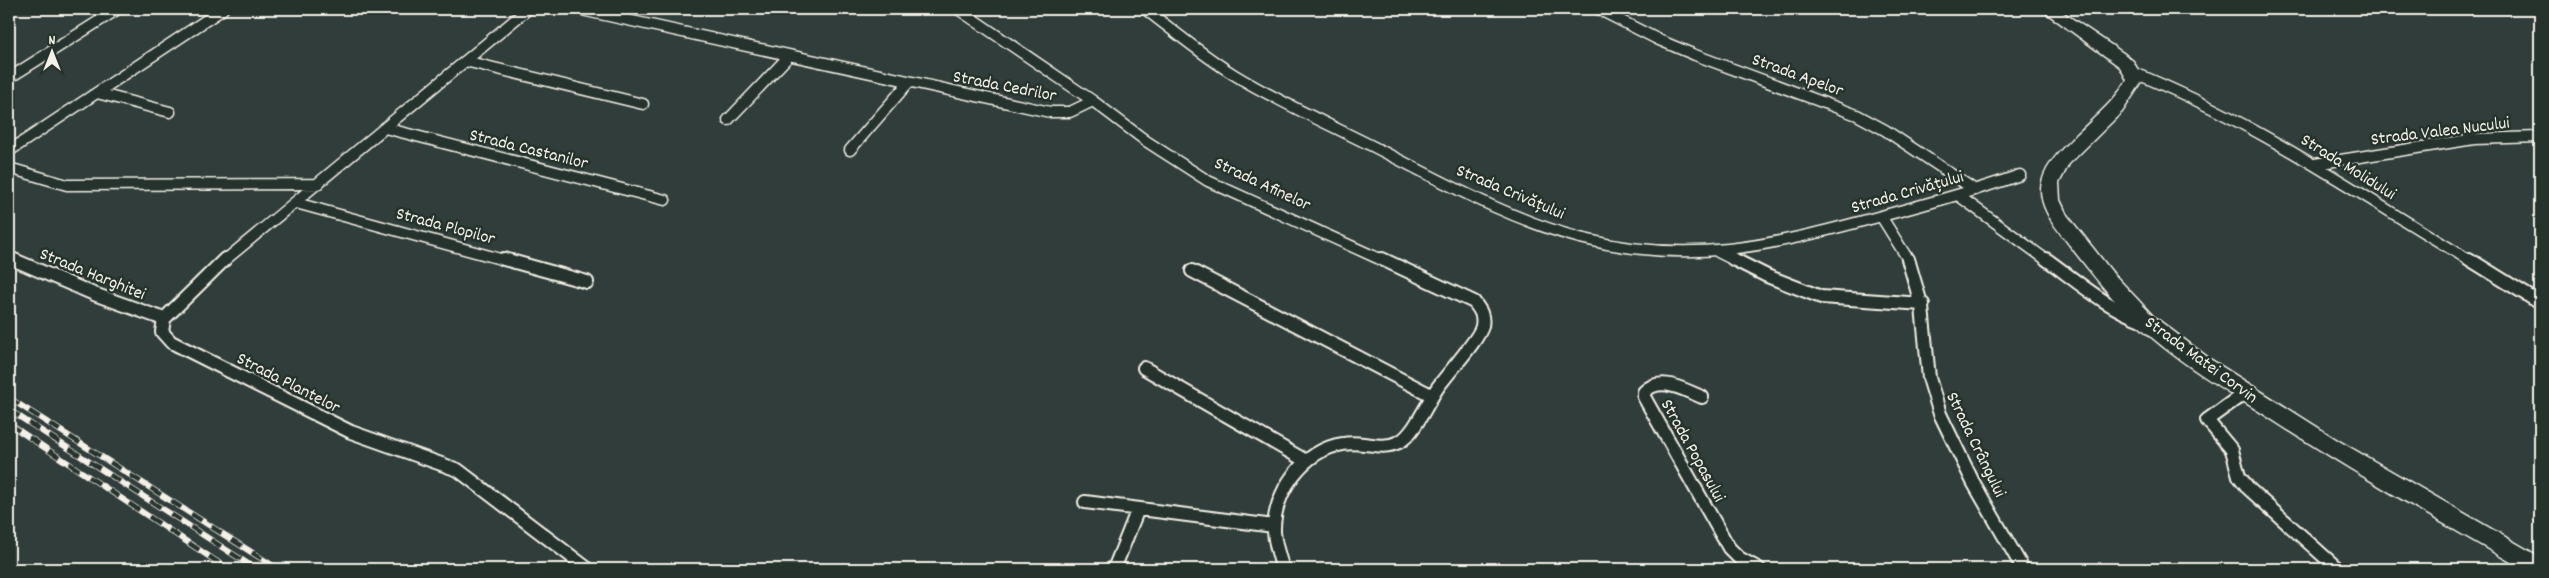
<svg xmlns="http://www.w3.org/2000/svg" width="2549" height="578" font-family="Dekko,sans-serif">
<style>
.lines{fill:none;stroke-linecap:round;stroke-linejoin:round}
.minor-far1-casing{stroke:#f4f1e8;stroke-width:13}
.minor-casing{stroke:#f4f1e8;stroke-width:16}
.primary-casing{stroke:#f4f1e8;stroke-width:3}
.minor-far1{stroke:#26332d;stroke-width:10}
.minor{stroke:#26332d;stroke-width:12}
.primary{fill:#26332d;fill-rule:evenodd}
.rail-casing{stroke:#f4f1e8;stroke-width:6}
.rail{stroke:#26332d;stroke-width:4.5;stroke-dasharray:12;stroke-linecap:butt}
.labels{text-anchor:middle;stroke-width:5;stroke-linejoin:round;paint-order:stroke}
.street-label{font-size:18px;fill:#f4f1e8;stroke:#26332d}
</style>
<rect width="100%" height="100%" fill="#303d3b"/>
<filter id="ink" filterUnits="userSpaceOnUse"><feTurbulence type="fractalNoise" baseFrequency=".02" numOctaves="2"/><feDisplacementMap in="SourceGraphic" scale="10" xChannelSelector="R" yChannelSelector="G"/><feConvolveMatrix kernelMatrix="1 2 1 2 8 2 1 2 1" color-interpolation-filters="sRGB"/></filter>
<g filter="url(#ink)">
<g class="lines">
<defs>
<path id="minor-far1" d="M577 9 1050 112H1070L1093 101
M958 9 1093 101 1146 141 1208 181 1384 261
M1145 9C1174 31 1202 55 1233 74 1280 103 1331 125 1380 150 1445 183 1509 219 1580 238 1688 266 1770 246 1874 218 1923 205 1972 192 2020 175
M1598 9 1659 40 1695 55 1857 115 1885 130 1975 190
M465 61 643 104
M2132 72C2253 120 2360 195 2471 261
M9 78 118 9
M97 93 170 112
M728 120 789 56
M385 128 665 200
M850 150 909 82
M9 151 223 9
M2315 164 2474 139 2540 137
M9 168 67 185 319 184
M1959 196 2048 261
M296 203 508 261
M1881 216 1909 261
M1718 252 1736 261
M9 258 15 261
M224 261 528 9"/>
<path id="minor" d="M12 259 94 294 164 319
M225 259 164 319 162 332 171 342 351 432 458 470 588 569
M504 259 587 282
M1733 259 1767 276 1821 297 1923 304
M1908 259 1922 307 1929 378 1940 414 1973 482 2023 569
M2046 259C2078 282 2107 308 2144 321
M2469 259 2540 303
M1192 271 1431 395
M1144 368 1306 461
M2246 392 2207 420 2232 450 2239 476 2249 489 2338 569
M1702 397C1684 390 1660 375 1644 392V397L1729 548 1739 558 1759 569
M1085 502 1274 526
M1114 569 1138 509
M1283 569C1279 557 1275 545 1274 532 1273 493 1303 450 1343 444 1362 440 1381 451 1399 442 1414 435 1428 401 1438 387 1447 374 1480 338 1482 326 1484 315 1480 310 1474 302L1382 259"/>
<path id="primary" d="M2041 9H2058L2123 53 2133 61 2143 80 2122 112 2069 164 2059 183 2060 200 2067 215 2112 272 2153 316 2210 359 2339 441 2540 557V569H2523C2437 520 2351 471 2268 417 2224 389 2177 362 2139 326 2114 302 2092 274 2071 247 2058 230 2036 206 2042 182 2050 147 2107 116 2127 80L2120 67Z"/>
</defs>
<use href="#minor-far1" class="minor-far1-casing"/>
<use href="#minor" class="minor-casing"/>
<use href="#primary" class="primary-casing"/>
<use href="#minor-far1" class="minor-far1"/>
<use href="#minor" class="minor"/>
<use href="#primary" class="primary"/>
<defs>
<path id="rail" d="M9 398 278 569
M9 410 256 569
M9 424 228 569"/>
</defs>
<use href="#rail" class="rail-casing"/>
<use href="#rail" class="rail"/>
</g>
</g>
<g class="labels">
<g class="street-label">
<text transform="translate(1798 74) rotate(20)" y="6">Strada Apelor</text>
<text transform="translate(1005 85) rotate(11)" y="6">Strada Cedrilor</text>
<text transform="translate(2440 130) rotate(-7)" y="6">Strada Valea Nucului</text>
<text transform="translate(529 148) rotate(14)" y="6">Strada Castanilor</text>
<text transform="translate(2349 166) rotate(32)" y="6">Strada Molidului</text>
<text transform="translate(1263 183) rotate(25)" y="6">Strada Afinelor</text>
<text transform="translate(1511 191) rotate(23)" y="6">Strada Crivățului</text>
<text transform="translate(1907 191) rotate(-16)" y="6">Strada Crivățului</text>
<text transform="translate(446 225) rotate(15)" y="6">Strada Plopilor</text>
<text transform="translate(93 273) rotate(22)" y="6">Strada Harghitei</text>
<text transform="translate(2202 359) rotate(36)" y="6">Strada Matei Corvin</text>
<text transform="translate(289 382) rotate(27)" y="6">Strada Plantelor</text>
<text transform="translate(1977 444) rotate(64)" y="6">Strada Crângului</text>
<text transform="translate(1694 450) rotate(61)" y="6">Strada Popasului</text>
</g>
</g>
<rect width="2549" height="578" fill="none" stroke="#26332d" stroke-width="30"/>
<rect x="15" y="15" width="2519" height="548" fill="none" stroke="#f4f1e8" stroke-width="2" filter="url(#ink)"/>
<g transform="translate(52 52)" stroke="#26332d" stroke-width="4" paint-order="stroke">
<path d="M0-4L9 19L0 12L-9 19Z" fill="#f4f1e8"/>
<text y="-8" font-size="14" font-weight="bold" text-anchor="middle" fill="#f4f1e8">N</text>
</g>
</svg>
